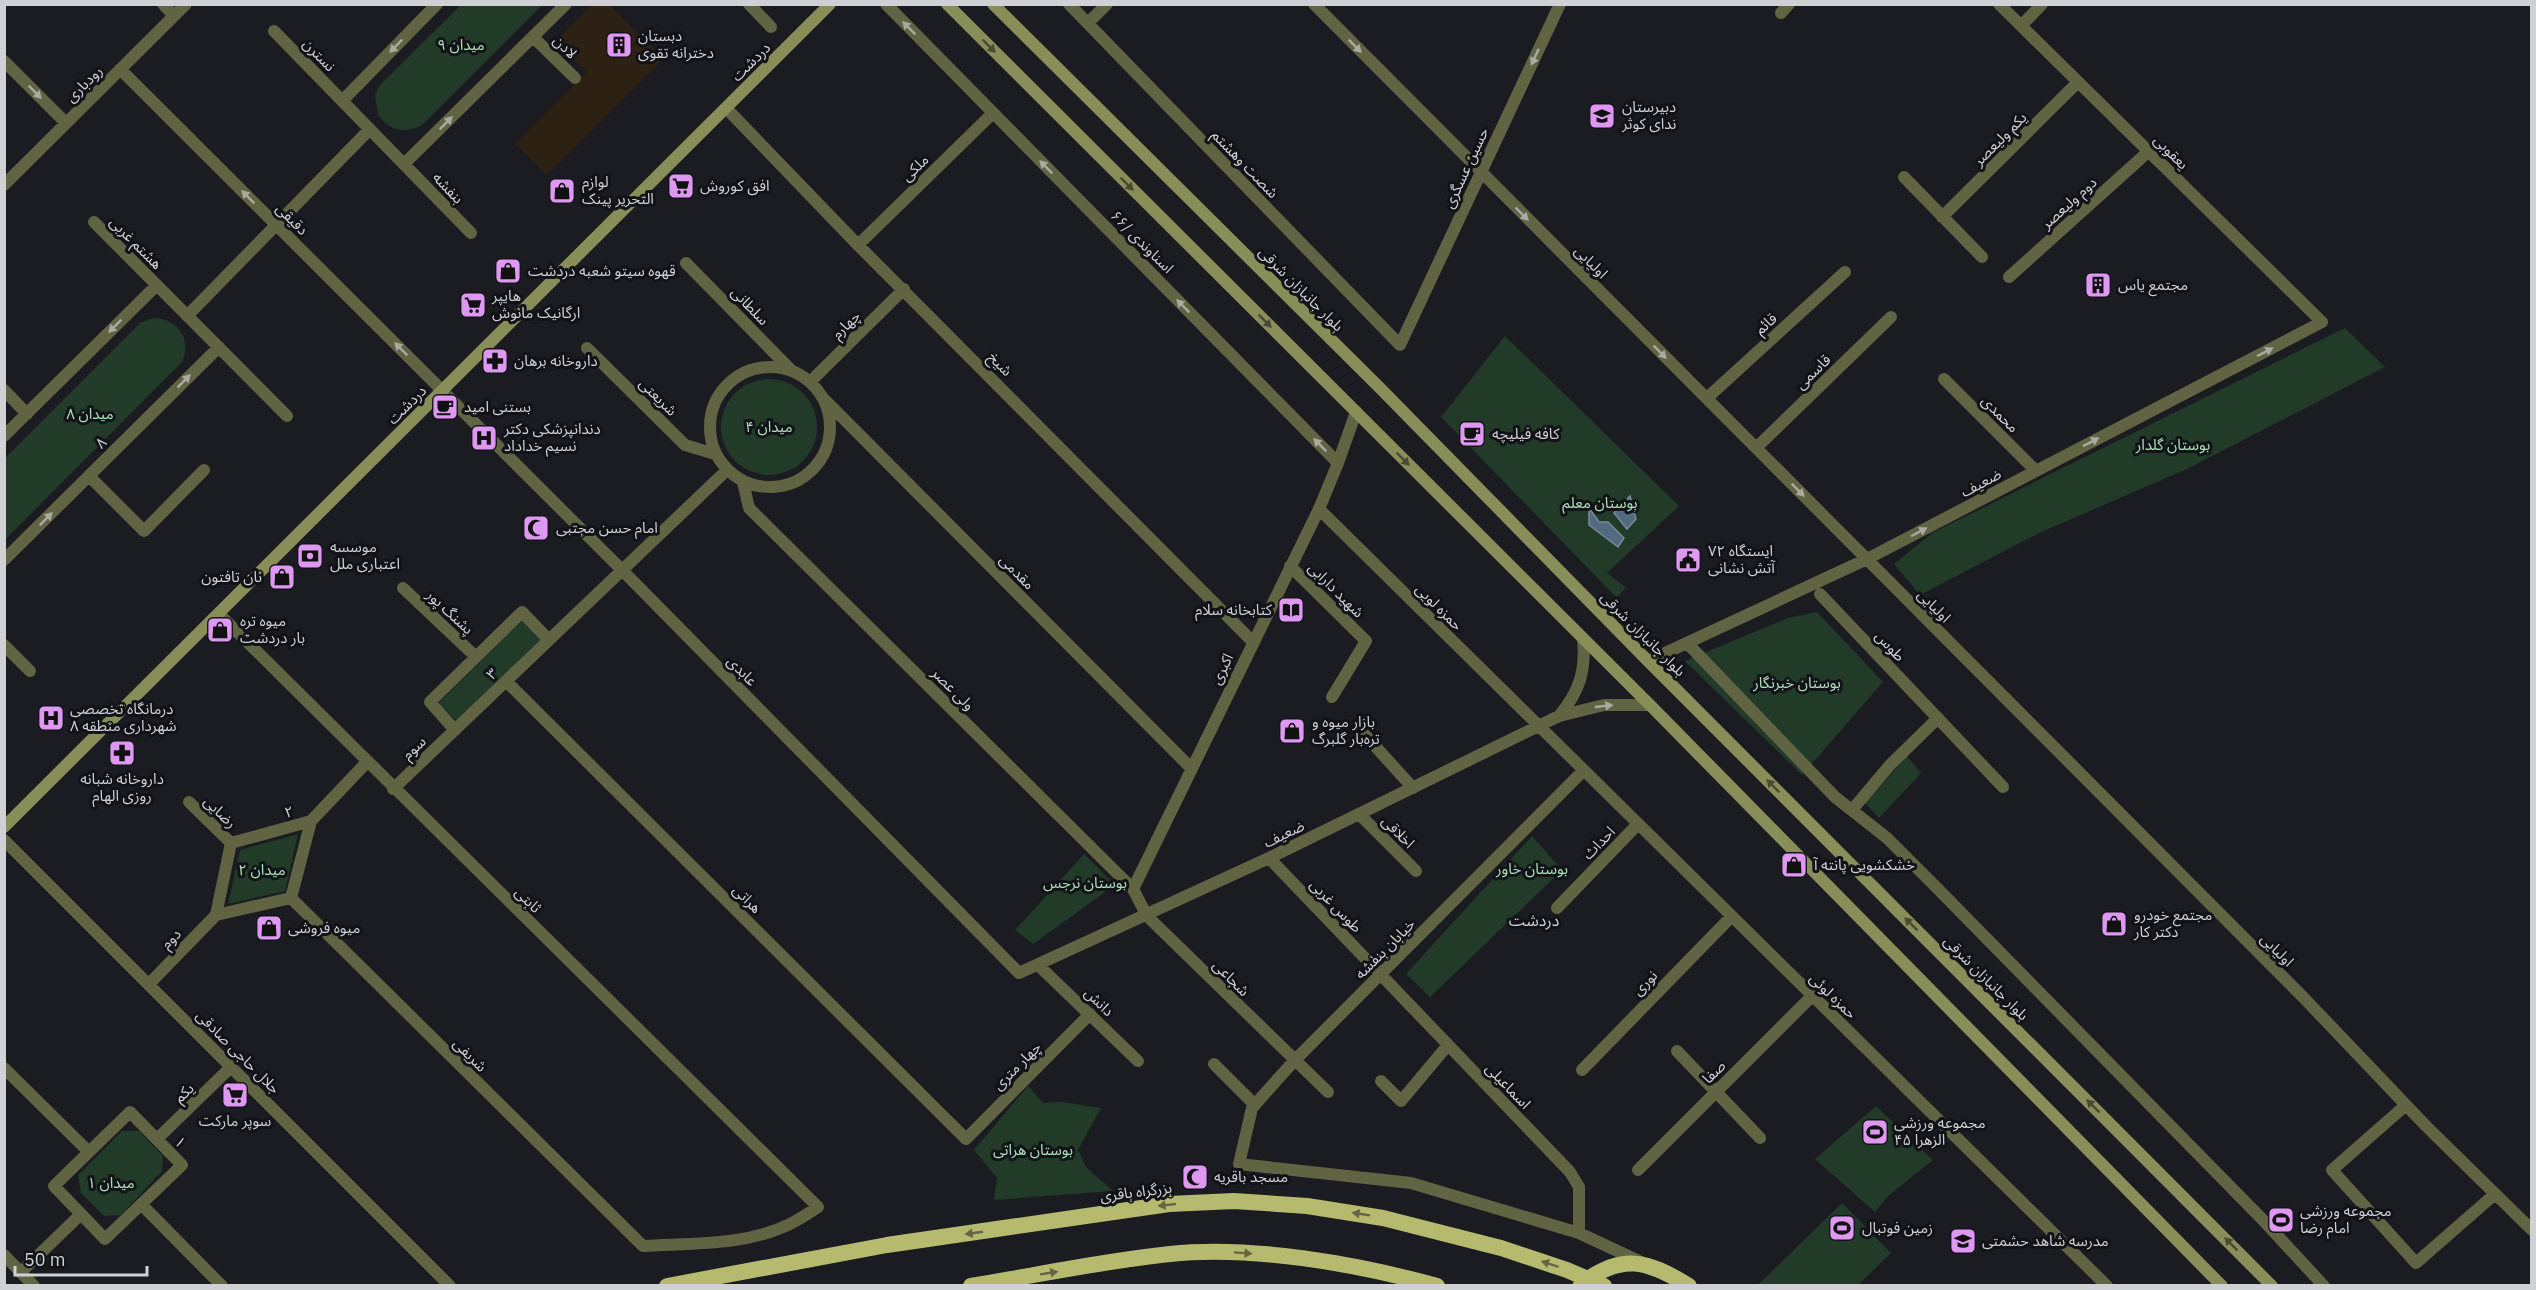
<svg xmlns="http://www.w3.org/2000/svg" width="2536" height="1290" font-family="'IBM Plex Sans','Noto Sans Arabic',sans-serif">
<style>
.education{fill:#2c2112}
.green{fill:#223a28}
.water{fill:#526b82;stroke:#788a9b;stroke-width:1.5}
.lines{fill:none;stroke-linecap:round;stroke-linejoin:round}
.minor{stroke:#616443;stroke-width:12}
.secondary{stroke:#898d58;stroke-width:12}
.trunk{stroke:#b6ba6e;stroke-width:16}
.oneway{fill:#a9aba2}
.oneway2{fill:#484a35}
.oneway3{fill:#646643}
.labels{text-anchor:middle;stroke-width:6;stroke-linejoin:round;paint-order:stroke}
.poi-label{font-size:15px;fill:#d0d1d5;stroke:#121318;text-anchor:start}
.park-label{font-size:15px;fill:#abe0b8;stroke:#121318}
.street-label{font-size:15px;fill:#d0d1d5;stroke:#121318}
.neighbourhood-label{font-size:16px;fill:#d0d1d5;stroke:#121318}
</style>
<rect width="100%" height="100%" fill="#1b1c21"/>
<path class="education" d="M592 5H609L663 59 547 175 515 144 587 72 556 41Z"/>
<path class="green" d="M461 5H542L422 125C404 134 390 131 378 115L375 95 380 85Z
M154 318C179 319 192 340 182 362L5 540V458L140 323Z
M2345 328 2385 367 2187 469 2039 533 1920 595 1894 564 1932 533Z
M1505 336 1679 506 1607 573 1626 587 1617 598 1441 417Z
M721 427a48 48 0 1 1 96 0a48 48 0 1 1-96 0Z
M1817 612 1883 682 1802 775 1685 661 1788 618Z
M522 621 541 639 457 721 439 703Z
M1907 756 1921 773 1879 818 1865 803Z
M298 834 285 891 228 904 240 850Z
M1532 836 1562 870 1430 997 1406 974Z
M1084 854 1115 885 1033 944 1015 930Z
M1028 1086 1043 1103 1062 1102 1101 1108 1078 1150 1086 1167 1113 1191 994 1200 997 1178 974 1150Z
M1876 1106 1933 1160 1888 1196 1875 1212 1815 1159Z
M122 1131H139L163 1156 162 1171 121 1215 104 1216 81 1193 78 1175Z
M1842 1203 1891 1253 1858 1285H1758Z"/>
<path class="water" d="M1630 496 1636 519 1627 529 1614 513Z
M1589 508 1599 522H1608L1624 538 1618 547 1589 525Z"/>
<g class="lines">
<path class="minor" d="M163 4 174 16
M749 4 771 27
M886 4 1338 463 1356 412
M1069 4 1400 345 1560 4
M1314 4 2303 997 2426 1126 2532 1230
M1781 13 1789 4
M1088 23 1107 4
M2021 26 2042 4
M274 31 471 233
M533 37 575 78
M4 61 66 123
M120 69 622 570 1019 973 1269 858 1559 716 1604 705H1650
M342 101 437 4
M726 108 858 245 1252 641
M404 164 566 4
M1904 177 1982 257
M4 185 186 4
M1942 217 2078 82
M94 222 287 416
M858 245 993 113
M686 263 791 370
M2009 277 2149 151
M187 316 370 129
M587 348 685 445 715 454
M710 427a60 60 0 1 1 120 0a60 60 0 1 1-120 0Z
M1944 379 2036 471
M810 382 904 289
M4 390 27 414
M822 397 1191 768
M1707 398 1845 272
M4 436 157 285
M1756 448 1891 317
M89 476 144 531 204 470
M743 482 749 508 1133 889 1147 916 1328 1092
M1319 509 2107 1286
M4 560 219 347
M1290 566 1366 641 1332 697
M403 588 476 657
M1820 594 2003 787
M219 614 818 1207C809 1213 800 1219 790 1224 745 1246 692 1243 643 1246L291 898
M1687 643 1835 797 1887 838 1938 889 2262 1219 2324 1286
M4 645 30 671
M1648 661 1867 559 2322 322 1999 4
M506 681 966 1139 1090 1014
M1559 716C1580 691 1586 670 1583 639
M455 730 430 702 522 612 549 640
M1365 735 1413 788
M1583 771 1294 1061 1252 1108 1239 1164 1411 1183 1579 1233 1641 1262
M393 789 727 470
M189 802 231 843
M1852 810 1890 765 1938 718
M1359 814 1416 871
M4 840 450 1286
M231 843 311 821
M1269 858 1570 1172 1579 1187V1233
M1133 889 1319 509 1338 463
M291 898 311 821 367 762
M1557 908 1637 825
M216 915 291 898
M216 915 231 843
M1038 965 1138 1061
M149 984 216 915
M1677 1051 1760 1138
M1214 1064 1255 1105
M4 1068 89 1152
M1582 1070 1731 917
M1381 1081 1401 1101 1448 1045
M2406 1105 2332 1170 2416 1263 2495 1194
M130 1112 182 1165 105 1239 54 1186Z
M157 1139 231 1067
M1638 1170 1812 996
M141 1204 222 1286
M4 1255 34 1286
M21 1272 81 1214"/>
<path class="secondary" d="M947 4 1650 705 2222 1286
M993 4 1379 387 1648 661 2272 1286
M4 827 830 4"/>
<path class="trunk" d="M1581 1284C1622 1253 1647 1260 1689 1286
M667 1286 887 1245 1169 1204 1234 1201 1307 1206 1383 1218 1501 1248 1567 1270 1604 1286
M971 1286C1037 1275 1103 1261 1170 1254 1251 1245 1358 1264 1437 1286"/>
</g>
<defs><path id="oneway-solid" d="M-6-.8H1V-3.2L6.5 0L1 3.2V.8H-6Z" transform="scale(1.5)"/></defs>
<g class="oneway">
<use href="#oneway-solid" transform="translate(909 28) rotate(-135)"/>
<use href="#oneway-solid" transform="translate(396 46) rotate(134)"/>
<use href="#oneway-solid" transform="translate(1355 46) rotate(45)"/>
<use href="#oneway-solid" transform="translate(1535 57) rotate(115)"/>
<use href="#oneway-solid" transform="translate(35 92) rotate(45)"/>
<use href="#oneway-solid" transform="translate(446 123) rotate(-45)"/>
<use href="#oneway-solid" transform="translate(1046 167) rotate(-135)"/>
<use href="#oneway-solid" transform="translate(248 197) rotate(-135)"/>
<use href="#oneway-solid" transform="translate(1522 214) rotate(45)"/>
<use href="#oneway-solid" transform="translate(1183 306) rotate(-135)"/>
<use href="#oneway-solid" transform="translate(115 326) rotate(135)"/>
<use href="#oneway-solid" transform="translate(401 349) rotate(-135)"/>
<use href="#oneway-solid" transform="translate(1660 352) rotate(45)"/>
<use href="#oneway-solid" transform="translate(2265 352) rotate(-27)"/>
<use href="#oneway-solid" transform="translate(184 381) rotate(-45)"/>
<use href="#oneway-solid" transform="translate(2091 442) rotate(-27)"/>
<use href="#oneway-solid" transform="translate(1320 445) rotate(-135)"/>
<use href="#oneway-solid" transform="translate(1798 490) rotate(45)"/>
<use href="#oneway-solid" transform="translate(46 519) rotate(-45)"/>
<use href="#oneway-solid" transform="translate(1919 532) rotate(-28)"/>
<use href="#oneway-solid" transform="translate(1604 706) rotate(-6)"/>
</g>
<g class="oneway2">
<use href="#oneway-solid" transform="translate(989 46) rotate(45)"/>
<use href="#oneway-solid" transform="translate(1127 184) rotate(45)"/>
<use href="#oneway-solid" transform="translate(1265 321) rotate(45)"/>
<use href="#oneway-solid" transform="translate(1403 459) rotate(45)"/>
<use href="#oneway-solid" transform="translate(1773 786) rotate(-135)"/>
<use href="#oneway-solid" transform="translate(1911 924) rotate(-135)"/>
<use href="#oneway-solid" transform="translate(2093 1106) rotate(-135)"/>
<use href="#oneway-solid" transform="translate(2231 1244) rotate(-135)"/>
</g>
<g class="oneway3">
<use href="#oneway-solid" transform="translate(1167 1205) rotate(174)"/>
<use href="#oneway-solid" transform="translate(1361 1214) rotate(-171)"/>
<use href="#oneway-solid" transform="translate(974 1233) rotate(172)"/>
<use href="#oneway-solid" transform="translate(1243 1253) rotate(4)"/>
<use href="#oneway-solid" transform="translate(1550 1264) rotate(-162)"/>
<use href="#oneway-solid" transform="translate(1049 1273) rotate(-9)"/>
</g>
<defs>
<symbol id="building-square" viewBox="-11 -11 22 22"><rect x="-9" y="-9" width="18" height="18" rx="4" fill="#de98f2" stroke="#121318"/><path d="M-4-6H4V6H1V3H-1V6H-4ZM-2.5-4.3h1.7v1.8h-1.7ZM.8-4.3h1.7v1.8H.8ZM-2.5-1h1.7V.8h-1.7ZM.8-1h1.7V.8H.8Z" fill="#111"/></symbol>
<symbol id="school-square" viewBox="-11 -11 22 22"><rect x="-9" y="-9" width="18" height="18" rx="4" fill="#de98f2" stroke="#121318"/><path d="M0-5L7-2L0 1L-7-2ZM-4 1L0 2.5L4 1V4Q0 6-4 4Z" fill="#111"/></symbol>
<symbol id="supermarket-square" viewBox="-11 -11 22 22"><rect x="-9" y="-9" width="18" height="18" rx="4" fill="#de98f2" stroke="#121318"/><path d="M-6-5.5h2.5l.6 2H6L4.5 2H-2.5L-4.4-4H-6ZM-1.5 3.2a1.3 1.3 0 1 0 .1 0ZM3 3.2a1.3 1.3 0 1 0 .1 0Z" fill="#111"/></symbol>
<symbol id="shop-square" viewBox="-11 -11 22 22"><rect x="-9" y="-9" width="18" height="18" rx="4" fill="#de98f2" stroke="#121318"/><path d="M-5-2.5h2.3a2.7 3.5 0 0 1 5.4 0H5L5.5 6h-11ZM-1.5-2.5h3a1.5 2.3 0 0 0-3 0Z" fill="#111"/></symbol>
<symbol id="pharmacy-square" viewBox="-11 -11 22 22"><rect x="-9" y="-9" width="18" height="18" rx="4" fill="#de98f2" stroke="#121318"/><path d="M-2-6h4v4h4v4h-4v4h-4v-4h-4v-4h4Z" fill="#111"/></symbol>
<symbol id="cafe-square" viewBox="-11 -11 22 22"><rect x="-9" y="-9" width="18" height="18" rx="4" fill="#de98f2" stroke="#121318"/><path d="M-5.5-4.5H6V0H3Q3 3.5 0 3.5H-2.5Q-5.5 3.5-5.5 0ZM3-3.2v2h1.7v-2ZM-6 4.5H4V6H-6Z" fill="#111"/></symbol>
<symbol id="hospital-square" viewBox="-11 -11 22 22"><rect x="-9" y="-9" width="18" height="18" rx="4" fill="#de98f2" stroke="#121318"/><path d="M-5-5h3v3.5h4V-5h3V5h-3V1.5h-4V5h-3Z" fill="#111"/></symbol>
<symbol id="mosque-square" viewBox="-11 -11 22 22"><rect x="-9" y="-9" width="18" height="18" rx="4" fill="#de98f2" stroke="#121318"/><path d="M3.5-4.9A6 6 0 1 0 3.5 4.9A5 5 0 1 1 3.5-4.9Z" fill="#111"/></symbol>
<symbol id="bank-square" viewBox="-11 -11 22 22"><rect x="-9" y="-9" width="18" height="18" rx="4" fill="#de98f2" stroke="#121318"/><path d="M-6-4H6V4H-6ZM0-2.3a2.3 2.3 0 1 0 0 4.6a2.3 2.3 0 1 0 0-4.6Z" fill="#111"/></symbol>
<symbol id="civic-square" viewBox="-11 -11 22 22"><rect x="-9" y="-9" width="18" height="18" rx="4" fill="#de98f2" stroke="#121318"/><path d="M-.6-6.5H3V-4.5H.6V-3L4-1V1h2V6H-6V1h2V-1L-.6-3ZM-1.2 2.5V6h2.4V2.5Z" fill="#111"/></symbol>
<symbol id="library-square" viewBox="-11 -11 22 22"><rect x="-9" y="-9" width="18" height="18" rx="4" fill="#de98f2" stroke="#121318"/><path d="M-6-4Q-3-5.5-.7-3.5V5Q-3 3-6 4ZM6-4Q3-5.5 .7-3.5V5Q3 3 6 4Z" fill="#111"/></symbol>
<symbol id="stadium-square" viewBox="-11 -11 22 22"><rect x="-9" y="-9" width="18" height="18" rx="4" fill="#de98f2" stroke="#121318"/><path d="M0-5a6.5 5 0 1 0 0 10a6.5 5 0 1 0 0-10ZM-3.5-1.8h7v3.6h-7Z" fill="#111"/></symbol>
</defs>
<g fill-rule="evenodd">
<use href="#building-square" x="604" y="30" width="30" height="30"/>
<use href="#school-square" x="1587" y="101" width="30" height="30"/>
<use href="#supermarket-square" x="666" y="171" width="30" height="30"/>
<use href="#shop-square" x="547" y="176" width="30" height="30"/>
<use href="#shop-square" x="493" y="256" width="30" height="30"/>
<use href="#building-square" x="2083" y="270" width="30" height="30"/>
<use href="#supermarket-square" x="458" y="290" width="30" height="30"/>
<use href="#pharmacy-square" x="480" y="346" width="30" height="30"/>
<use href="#cafe-square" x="430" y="392" width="30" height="30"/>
<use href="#cafe-square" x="1457" y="419" width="30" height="30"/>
<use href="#hospital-square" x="469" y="423" width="30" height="30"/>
<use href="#mosque-square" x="521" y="513" width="30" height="30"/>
<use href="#bank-square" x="295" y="541" width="30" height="30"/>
<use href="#civic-square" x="1673" y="545" width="30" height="30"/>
<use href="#shop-square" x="267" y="562" width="30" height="30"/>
<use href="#library-square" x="1276" y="595" width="30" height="30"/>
<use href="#shop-square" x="205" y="615" width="30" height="30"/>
<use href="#hospital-square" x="36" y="703" width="30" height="30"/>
<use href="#shop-square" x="1277" y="716" width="30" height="30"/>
<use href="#pharmacy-square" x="107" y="738" width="30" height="30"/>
<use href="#shop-square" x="1779" y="850" width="30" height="30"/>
<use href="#shop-square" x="2099" y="909" width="30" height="30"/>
<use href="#shop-square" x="254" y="913" width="30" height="30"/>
<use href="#supermarket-square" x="220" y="1080" width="30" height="30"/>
<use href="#stadium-square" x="1860" y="1117" width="30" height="30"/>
<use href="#mosque-square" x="1180" y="1162" width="30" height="30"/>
<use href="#stadium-square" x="2266" y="1205" width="30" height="30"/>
<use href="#stadium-square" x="1827" y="1213" width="30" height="30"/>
<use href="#school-square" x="1948" y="1226" width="30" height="30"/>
</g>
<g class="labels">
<g class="poi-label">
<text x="638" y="41">دبستان<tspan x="638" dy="17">دخترانه تقوی</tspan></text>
<text x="1622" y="112">دبیرستان<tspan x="1622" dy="17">ندای کوثر</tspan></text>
<text x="582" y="187">لوازم<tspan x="582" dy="17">التحریر پینک</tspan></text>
<text x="700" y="191">افق کوروش</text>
<text x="528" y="276">قهوه سیتو شعبه دردشت</text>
<text x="2118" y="290">مجتمع یاس</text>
<text x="492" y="301">هایپر<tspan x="492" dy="17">ارگانیک مانوش</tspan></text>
<text x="514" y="366">داروخانه برهان</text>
<text x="464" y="412">بستنی امید</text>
<text x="504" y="434">دندانپزشکی دکتر<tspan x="504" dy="17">نسیم خداداد</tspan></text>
<text x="1492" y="439">کافه فیلیچه</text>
<text x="556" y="533">امام حسن مجتبی</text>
<text x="330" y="552">موسسه<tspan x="330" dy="17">اعتباری ملل</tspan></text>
<text x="1708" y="556">ایستگاه ۷۲<tspan x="1708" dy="17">آتش نشانی</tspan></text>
<text x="262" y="582" text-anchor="end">نان تافتون</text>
<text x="1272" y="615" text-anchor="end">کتابخانه سلام</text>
<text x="240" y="626">میوه تره<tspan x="240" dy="17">بار دردشت</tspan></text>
<text x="70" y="714">درمانگاه تخصصی<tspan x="70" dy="17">شهرداری منطقه ۸</tspan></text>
<text x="1312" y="727">بازار میوه و<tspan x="1312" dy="17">تره‌بار گلبرگ</tspan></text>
<text x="122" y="784" text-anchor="middle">داروخانه شبانه<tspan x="122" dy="17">روزی الهام</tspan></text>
<text x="1814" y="870">خشکشویی پانته آ</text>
<text x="2134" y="920">مجتمع خودرو<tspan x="2134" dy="17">دکتر کار</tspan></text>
<text x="288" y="933">میوه فروشی</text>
<text x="235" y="1126" text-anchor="middle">سوپر مارکت</text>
<text x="1894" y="1128">مجموعه ورزشی<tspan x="1894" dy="17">الزهرا ۴۵</tspan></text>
<text x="1214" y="1182">مسجد باقریه</text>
<text x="2300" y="1216">مجموعه ورزشی<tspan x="2300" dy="17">امام رضا</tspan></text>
<text x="1862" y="1233">زمین فوتبال</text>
<text x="1982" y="1246">مدرسه شاهد حشمتی</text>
</g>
<g class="park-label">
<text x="461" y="50">میدان ۹</text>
<text x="90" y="419">میدان ۸</text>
<text x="769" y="432">میدان ۴</text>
<text x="2173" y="450">بوستان گلدار</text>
<text x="1600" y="508">بوستان معلم</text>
<text x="1797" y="688">بوستان خبرنگار</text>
<text x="1532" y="874">بوستان خاور</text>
<text x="262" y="875">میدان ۲</text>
<text x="1085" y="888">بوستان نرجس</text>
<text x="1033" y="1155">بوستان هراتی</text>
<text x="111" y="1188">میدان ۱</text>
</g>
<g class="street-label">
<text transform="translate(565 47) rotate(45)" y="5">لادن</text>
<text transform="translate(319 55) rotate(46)" y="5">نسترن</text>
<text transform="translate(751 62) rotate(-45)" y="5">دردشت</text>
<text transform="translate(84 84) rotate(-45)" y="5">رودباری</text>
<text transform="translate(2000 139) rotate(-45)" y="5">یکم ولیعصر</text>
<text transform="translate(2171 152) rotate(45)" y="5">یعقوبی</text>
<text transform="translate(1245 164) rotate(46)" y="5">شصت وهشتم</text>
<text transform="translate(915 168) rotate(-44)" y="5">ملکی</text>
<text transform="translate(1466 168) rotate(-65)" y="5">حسین عسگری</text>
<text transform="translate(448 188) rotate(46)" y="5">بنفشه</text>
<text transform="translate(2069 203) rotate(-42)" y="5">دوم ولیعصر</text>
<text transform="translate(292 219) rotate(45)" y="5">دقیقی</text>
<text transform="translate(1142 242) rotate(45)" y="5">اسناوندی /۶۶</text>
<text transform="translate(136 243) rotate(45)" y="5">هشتم غربی</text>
<text transform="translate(1591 262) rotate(45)" y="5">اولیایی</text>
<text transform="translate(1301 289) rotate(45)" y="5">بلوار جانبازان شرقی</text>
<text transform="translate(750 306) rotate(46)" y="5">سلطانی</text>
<text transform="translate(1766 324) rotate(-42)" y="5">قائم</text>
<text transform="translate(846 325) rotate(-45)" y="5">چهارم</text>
<text transform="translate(1000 364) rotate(45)" y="5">شیخ</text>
<text transform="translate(1813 372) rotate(-44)" y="5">قاسمی</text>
<text transform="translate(658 397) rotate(45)" y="5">شریعتی</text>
<text transform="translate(407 405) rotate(-45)" y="5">دردشت</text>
<text transform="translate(2000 414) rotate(45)" y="5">محمدی</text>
<text transform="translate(101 443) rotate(-45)" y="5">۸</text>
<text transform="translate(1981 483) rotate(-28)" y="5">ضعیف</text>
<text transform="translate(1017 572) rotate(45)" y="5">مقدمی</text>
<text transform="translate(1336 590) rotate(45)" y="5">شهید دارابی</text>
<text transform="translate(1934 606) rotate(45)" y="5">اولیایی</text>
<text transform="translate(1439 607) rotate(45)" y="5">حمزه لویی</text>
<text transform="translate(450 612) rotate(43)" y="5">پشنگ پور</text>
<text transform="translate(1643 634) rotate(45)" y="5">بلوار جانبازان شرقی</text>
<text transform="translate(1890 646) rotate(47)" y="5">طوس</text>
<text transform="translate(1222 669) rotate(-64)" y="5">اکبری</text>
<text transform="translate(742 671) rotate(45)" y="5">عابدی</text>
<text transform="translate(492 674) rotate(-44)" y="5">۳</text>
<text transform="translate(953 689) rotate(45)" y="5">ولی عصر</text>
<text transform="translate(414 748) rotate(-44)" y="5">سوم</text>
<text transform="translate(220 812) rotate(44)" y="5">رضایی</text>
<text transform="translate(289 812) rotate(-15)" y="5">۲</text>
<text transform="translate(1398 832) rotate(45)" y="5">اخلاقی</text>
<text transform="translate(1284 834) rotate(-26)" y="5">ضعیف</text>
<text transform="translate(1599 843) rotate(-46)" y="5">احداث</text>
<text transform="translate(747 899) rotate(45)" y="5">هراتی</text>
<text transform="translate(528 900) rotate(45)" y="5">ثابتی</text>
<text transform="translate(1336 906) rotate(46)" y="5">طوس غربی</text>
<text transform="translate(171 939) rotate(-46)" y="5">دوم</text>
<text transform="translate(1385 949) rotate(-45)" y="5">خیابان بنفشه</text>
<text transform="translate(2277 950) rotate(45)" y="5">اولیایی</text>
<text transform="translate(1231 978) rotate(45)" y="5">شجاعی</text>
<text transform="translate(1986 978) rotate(45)" y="5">بلوار جانبازان شرقی</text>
<text transform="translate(1645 983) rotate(-46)" y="5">نوری</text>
<text transform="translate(1833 996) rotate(44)" y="5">حمزه لوئی</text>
<text transform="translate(1099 1002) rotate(44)" y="5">دانش</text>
<text transform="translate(238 1052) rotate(45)" y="5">جلال حاجی صادقی</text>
<text transform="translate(470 1055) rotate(45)" y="5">شریفی</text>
<text transform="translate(1017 1066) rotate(-45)" y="5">چهار متری</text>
<text transform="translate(1714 1072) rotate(-45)" y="5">صفا</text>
<text transform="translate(1508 1086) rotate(46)" y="5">اسماعیلی</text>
<text transform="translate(184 1093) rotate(-44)" y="5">یکم</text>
<text transform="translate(180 1142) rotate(46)" y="5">۱</text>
<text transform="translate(1136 1192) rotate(-7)" y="5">بزرگراه باقری</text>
</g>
<g class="neighbourhood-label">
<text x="1534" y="926">دردشت</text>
</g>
</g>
<rect width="2536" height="1290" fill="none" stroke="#d0d1d5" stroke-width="12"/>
<path d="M15 1266v9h132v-9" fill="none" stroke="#d0d1d5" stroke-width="3"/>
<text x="24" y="1266" font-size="18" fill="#d0d1d5" stroke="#121318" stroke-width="4.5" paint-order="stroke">50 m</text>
</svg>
